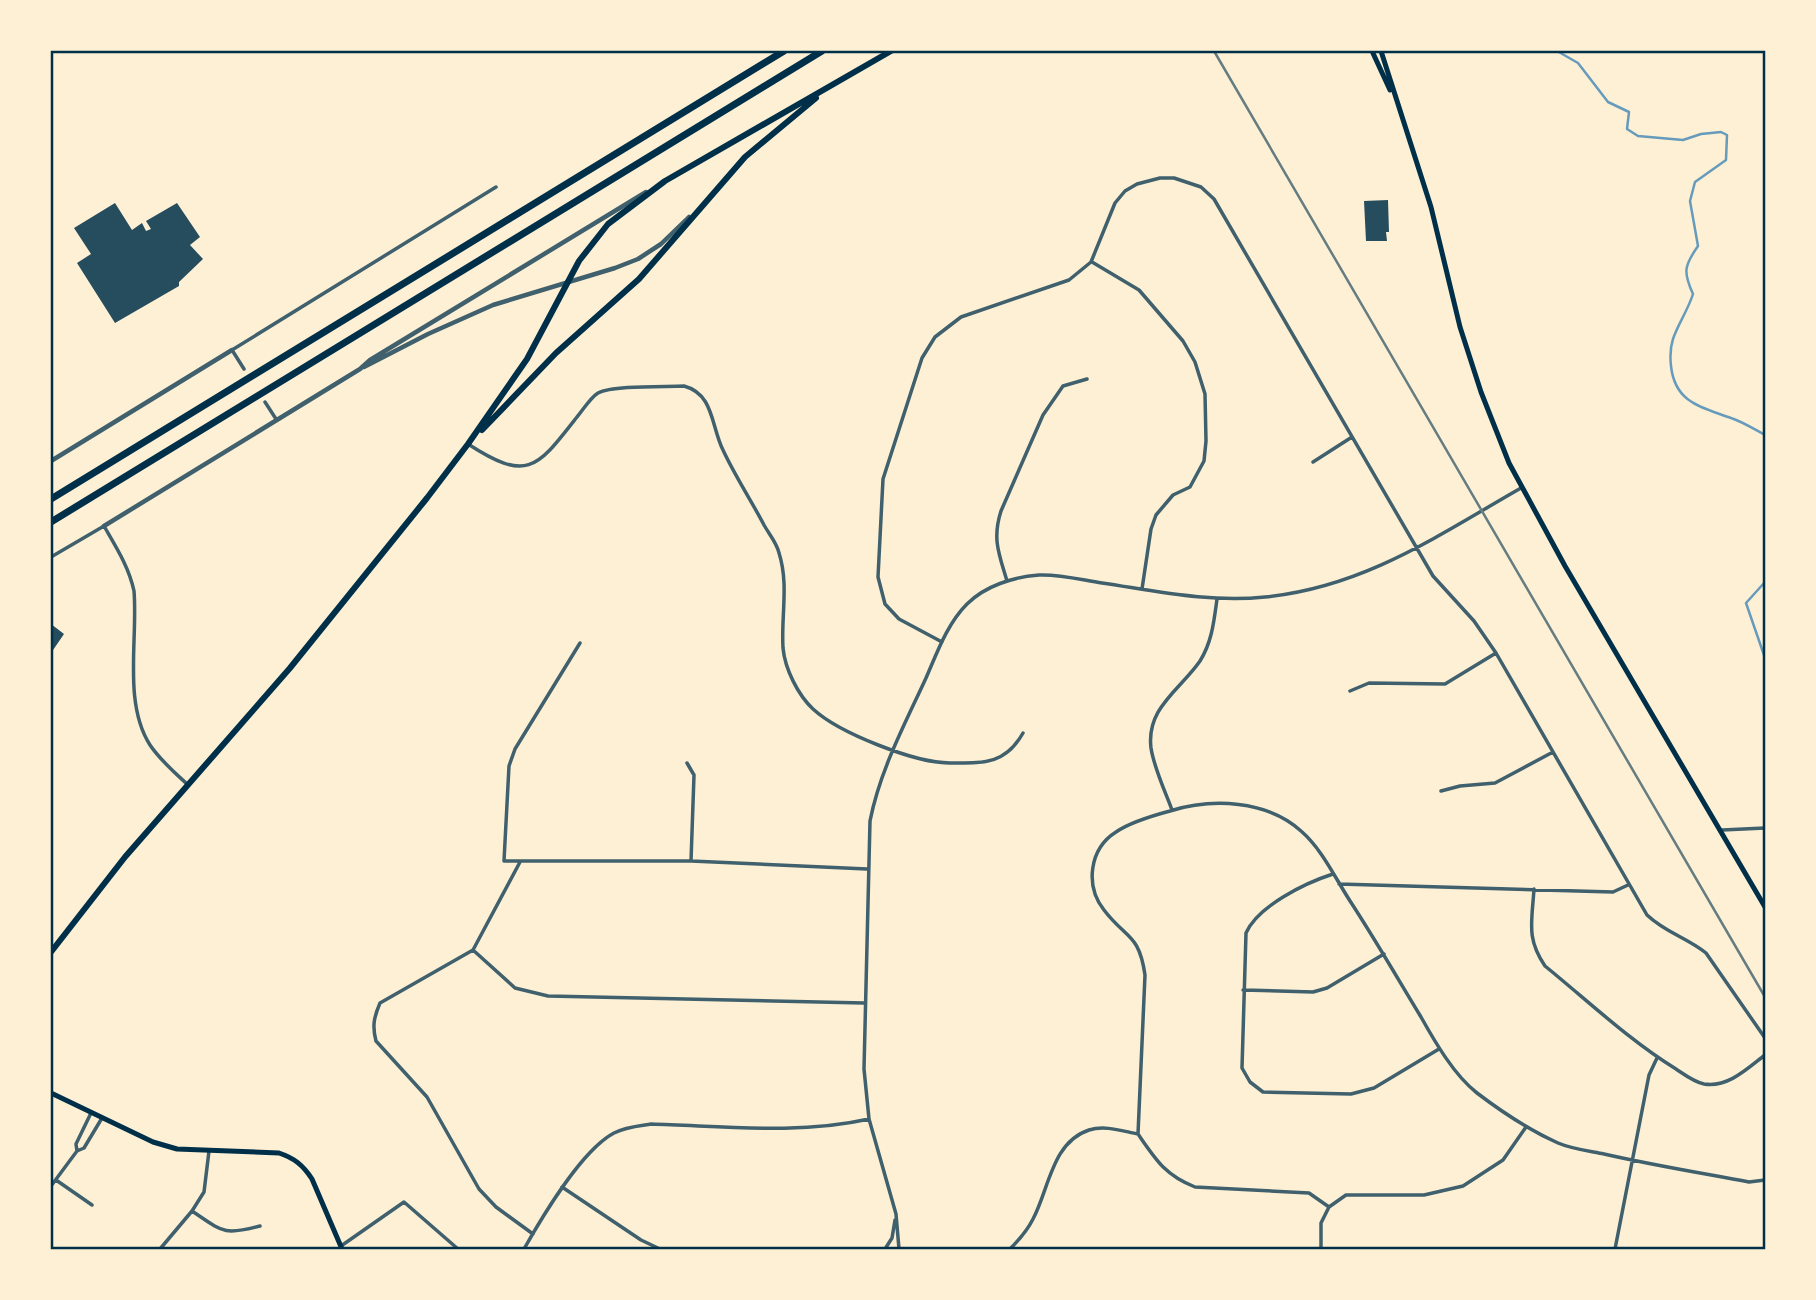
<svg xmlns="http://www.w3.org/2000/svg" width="1816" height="1300" font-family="'DM Sans',sans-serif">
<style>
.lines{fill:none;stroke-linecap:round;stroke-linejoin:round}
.stream{stroke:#669bbc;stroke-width:2.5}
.building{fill:#264d5e}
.minor{stroke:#3f606c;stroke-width:3.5}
.tertiary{stroke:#3f606c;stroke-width:4.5}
.secondary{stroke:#003049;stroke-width:5}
.primary{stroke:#003049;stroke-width:6}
.motorway{stroke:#003049;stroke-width:7}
.rail{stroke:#657d81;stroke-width:2.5}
.neatline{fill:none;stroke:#003049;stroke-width:2.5}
</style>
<rect width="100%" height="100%" fill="#fdf0d5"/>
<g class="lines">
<path class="stream" d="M1557 51 1578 63 1608 102 1629 112 1627 129 1638 136 1683 140 1701 134 1721 132 1727 135 1726 160 1695 182 1690 201 1698 246C1684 266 1683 272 1693 294 1688 310 1678 324 1673 339 1670 348 1670 357 1671 366 1675 403 1701 407 1731 418 1743 422 1754 429 1765 435
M1765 582 1746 603 1765 658"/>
</g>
<path class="building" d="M1388 200 1389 232H1386L1387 241H1366L1364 201Z
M115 203 132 230 142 223 146 231 151 229 146 221 177 203 200 237 190 245 203 259 179 282V286L115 323 77 263 91 254 74 228Z
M51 624 64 634 51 653Z"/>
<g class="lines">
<path class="minor" d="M1092 262 1139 290 1183 341 1195 362 1205 394 1206 441 1204 461 1190 487 1173 495 1156 515 1151 529 1142 589
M244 369 232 350 496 187
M265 402 276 419
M468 444C528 483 537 468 577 417 583 410 590 398 598 393 613 385 666 387 684 386 714 394 711 426 723 450 735 476 751 500 764 525 769 534 777 543 779 553 789 584 781 616 783 648 785 669 798 695 813 709 839 733 915 763 950 763 983 763 1005 765 1023 733
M1313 462 1352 437
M51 557 104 526C116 547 129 567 134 591 138 639 123 703 150 745 160 760 174 772 187 784
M1007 581C999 554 992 539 1001 511L1043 415 1063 386 1087 379
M942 642 899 619 885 604 878 577 883 479 922 358 935 337 961 317 1069 280 1091 262 1115 203 1125 191 1137 184 1160 178H1174L1201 187 1214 199 1433 576 1474 621 1496 653 1647 915C1666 933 1686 937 1706 953L1765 1038
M580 643 515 749 509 766 504 861H691L867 869
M1350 691 1369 683 1445 684 1496 653
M687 763 694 775 691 861
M1441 791 1460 786 1495 783 1553 752
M1172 810C1165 791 1154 768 1151 748 1146 708 1180 690 1200 661 1212 642 1214 621 1217 599
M1722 830 1765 828
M520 862 473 950 380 1003C374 1017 372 1026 376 1041L427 1097 479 1189 496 1207 533 1234
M1333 874C1305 883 1258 906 1246 933L1242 1068 1250 1082 1263 1092 1351 1094 1374 1088 1439 1049
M1339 884 1613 892 1628 885
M1534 889C1532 922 1526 938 1545 966 1588 1001 1629 1040 1676 1069 1685 1075 1694 1082 1704 1084 1728 1088 1748 1068 1765 1055
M473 950 515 988 548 996 864 1003
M1243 990 1313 992 1327 988 1384 954
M1138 1134 1145 975C1139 933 1126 939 1104 910 1085 886 1089 849 1116 832 1129 823 1155 815 1170 811 1212 798 1267 800 1301 831 1323 850 1336 880 1352 904 1376 941 1398 979 1421 1017 1435 1042 1454 1075 1477 1093 1502 1112 1529 1130 1558 1143 1572 1149 1589 1151 1604 1154 1652 1165 1701 1173 1749 1182L1765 1180
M1138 1134C1156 1160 1165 1175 1195 1187L1309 1193 1329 1207
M77 1151 76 1144 91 1113
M56 1180 92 1205
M51 1186 77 1151 84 1148 102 1118
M562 1187 641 1240 660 1249
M192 1211C222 1231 223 1236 260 1226
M341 1246 404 1202 458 1249
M160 1249 192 1211 204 1192 209 1151
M524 1249C542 1217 582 1150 614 1133 625 1127 638 1126 651 1124 723 1126 798 1135 869 1119
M885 1249 892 1238 895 1220
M899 1249 896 1214 869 1119 864 1069 870 821C880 770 905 724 926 678 937 653 947 624 967 604 985 586 1013 577 1039 575 1060 574 1082 580 1102 583 1156 591 1210 603 1265 597 1364 587 1437 536 1521 488
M1010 1249C1019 1240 1027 1231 1033 1219 1049 1189 1052 1142 1089 1130 1105 1125 1122 1131 1138 1134
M1321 1249V1223L1329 1207 1346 1195H1424L1463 1186 1503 1160 1526 1127
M1615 1249 1649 1075 1657 1058"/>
<path class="tertiary" d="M364 367 428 334 493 305 615 268 638 259 661 244 689 217
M51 461 232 350
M104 526 360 369 370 360 646 192"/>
<path class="secondary" d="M1372 51 1390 90
M1381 51 1431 207 1460 327 1481 392 1509 463 1565 566 1765 907
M51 1093 153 1142 177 1149 279 1153C294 1158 303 1165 312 1179L342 1249"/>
<path class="primary" d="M482 430 556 353 639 279 745 157 816 98
M51 952 125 857 290 668 427 498 468 444 527 359 579 261 608 224 665 181 891 51"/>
<path class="motorway" d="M51 499 784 51
M51 522 822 51"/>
<path class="rail" d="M1214 51 1765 997"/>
</g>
<rect width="1816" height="1300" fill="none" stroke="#fdf0d5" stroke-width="105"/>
<rect x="52" y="52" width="1712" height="1196" class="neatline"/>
</svg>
